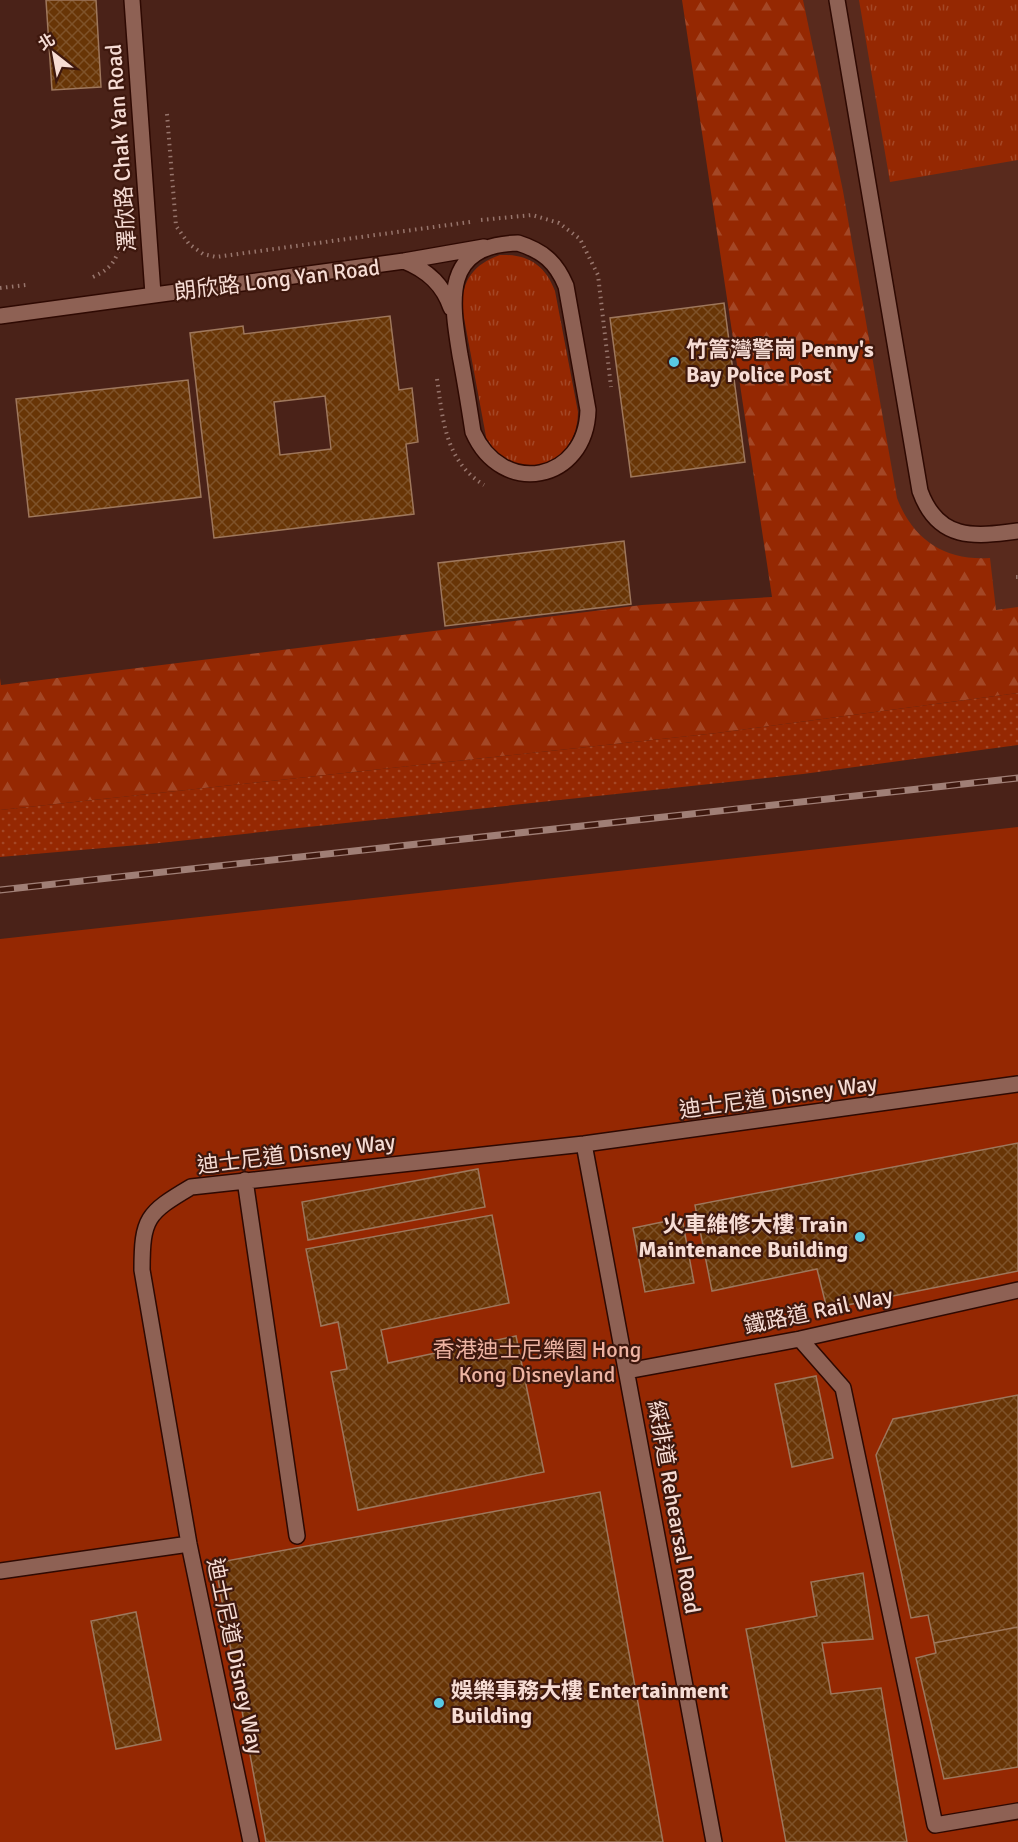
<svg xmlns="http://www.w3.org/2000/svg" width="1018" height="1842" font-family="Signika,'Noto Sans TC',sans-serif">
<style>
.built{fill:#592a1d}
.grass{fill:url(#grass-tufts)}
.forest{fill:url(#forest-firs)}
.park{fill:#952802}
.garden{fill:url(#garden-dots)}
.building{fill:url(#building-cross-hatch);stroke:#9e775c;stroke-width:1.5;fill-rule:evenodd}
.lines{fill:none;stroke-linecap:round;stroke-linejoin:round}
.minor-casing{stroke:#2e0902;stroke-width:18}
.path{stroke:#97756c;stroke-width:4;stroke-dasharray:1.5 4.5;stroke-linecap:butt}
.minor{stroke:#8e6154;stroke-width:15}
.rail-casing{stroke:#a07f76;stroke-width:7}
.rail{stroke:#3e180e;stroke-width:4.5;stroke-dasharray:14;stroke-linecap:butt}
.poi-dot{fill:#58c9e4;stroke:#3e180e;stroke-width:2}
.labels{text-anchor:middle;stroke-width:4.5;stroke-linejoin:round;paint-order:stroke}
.street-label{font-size:22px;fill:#f6dcd4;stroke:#3e180e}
.poi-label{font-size:22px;font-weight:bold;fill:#f6dcd4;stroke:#3e180e;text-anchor:start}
.park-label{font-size:22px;fill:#eeb4a3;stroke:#3e180e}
</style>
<defs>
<pattern id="grass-tufts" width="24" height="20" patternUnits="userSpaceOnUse" patternTransform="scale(1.5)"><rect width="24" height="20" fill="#952802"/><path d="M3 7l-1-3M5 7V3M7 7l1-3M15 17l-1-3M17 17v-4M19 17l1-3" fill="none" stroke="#a44726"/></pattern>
<pattern id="forest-firs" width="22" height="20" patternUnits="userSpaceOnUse" patternTransform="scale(1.5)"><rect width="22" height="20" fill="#952802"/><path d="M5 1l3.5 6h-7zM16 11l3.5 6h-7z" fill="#a44726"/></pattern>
<pattern id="garden-dots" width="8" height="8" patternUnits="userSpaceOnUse" patternTransform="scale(1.5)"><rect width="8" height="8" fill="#952802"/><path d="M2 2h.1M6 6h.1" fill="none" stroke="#a44726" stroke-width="1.8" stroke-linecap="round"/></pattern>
<pattern id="building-cross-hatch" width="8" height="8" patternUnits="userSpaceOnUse" patternTransform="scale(1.5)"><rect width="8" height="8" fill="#683506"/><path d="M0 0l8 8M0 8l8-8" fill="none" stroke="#7e5229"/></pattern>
</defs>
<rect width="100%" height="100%" fill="#4a2218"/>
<path class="built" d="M780 0H1018V667L889 689Z"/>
<path class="grass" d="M859 0H1018V160L890 182Z
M500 255C528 254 545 265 555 291L578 412C577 468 520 486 487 442L462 307C462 280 474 264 500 255Z"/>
<path class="forest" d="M682 0H803L843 191 897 498C913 540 945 561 990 558L996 610 1018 607V693L717 733 0 810V678L1 685 642 605 772 597Z"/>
<path class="park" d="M1018 827V1842H0V939Z"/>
<path class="garden" d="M1018 693V745L803 774 150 844 0 857V810L717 733Z"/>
<path class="building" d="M46 0H96L101 87 52 90Z
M724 303 745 462 631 477 610 318Z
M390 316 399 390 412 388 418 442 406 444 414 514 214 538 190 333 243 326 244 334ZM325 396 331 449 280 455 274 402Z
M188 380 201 497 29 517 16 399Z
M624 541 631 604 445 626 438 563Z
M1018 1143V1271L827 1309 817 1269 712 1291 695 1205Z
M478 1169 485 1207 308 1240 302 1202Z
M492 1215 509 1303 381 1330 388 1363 516 1336 544 1472 358 1510 331 1372 347 1369 338 1322 321 1326 306 1249Z
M682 1218 694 1283 645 1292 633 1228Z
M816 1376 833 1458 792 1467 775 1384Z
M1018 1395V1627L934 1643 928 1615 911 1618 876 1455 893 1419Z
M600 1492 663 1842H266L215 1563Z
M863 1573 873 1639 822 1643 831 1694 881 1688 907 1842H786L746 1629 817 1616 811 1582Z
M136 1612 161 1740 116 1749 91 1621Z
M1018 1627V1767L944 1779 916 1658 936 1653 934 1643Z"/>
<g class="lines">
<defs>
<path id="minor" d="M132 0 153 294
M837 0 920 491C938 541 974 537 1018 531
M518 243C543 251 556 262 566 286L588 410C586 482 502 498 473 432 469 406 465 381 460 355 451 300 442 245 518 243Z
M404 261C427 270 443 284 451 308
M0 316 404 261 484 247
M584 1144 714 1842
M245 1180 297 1536
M800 1339 843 1388 935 1825 1018 1811
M627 1371 800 1339 1018 1290
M0 1571 189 1544
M251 1842 189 1544 142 1270C142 1218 147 1213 191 1187L584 1144 1018 1084"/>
</defs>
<use href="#minor" class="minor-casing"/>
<path class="path" d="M167 114 176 226 189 244 203 254 216 257 470 222
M481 220 532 215 559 223 580 239 598 275 611 387
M93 277C117 266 118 255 122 231
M0 288 26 285
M437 379C443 420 445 461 484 485
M1016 577H1018"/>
<use href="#minor" class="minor"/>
<defs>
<path id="rail" d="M0 890 1018 778"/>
</defs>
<use href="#rail" class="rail-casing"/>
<use href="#rail" class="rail"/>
</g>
<g class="poi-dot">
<circle cx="674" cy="362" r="6"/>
<circle cx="860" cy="1237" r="6"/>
<circle cx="439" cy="1703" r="6"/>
</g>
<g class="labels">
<g class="street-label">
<text transform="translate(120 148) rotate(-94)" y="8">澤欣路 Chak Yan Road</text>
<text transform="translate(277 279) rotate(-7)" y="8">朗欣路 Long Yan Road</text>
<text transform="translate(778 1096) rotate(-8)" y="8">迪士尼道 Disney Way</text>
<text transform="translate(296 1153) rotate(-7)" y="8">迪士尼道 Disney Way</text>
<text transform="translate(818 1310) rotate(-12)" y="8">鐵路道 Rail Way</text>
<text transform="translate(675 1507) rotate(80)" y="8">綵排道 Rehearsal Road</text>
<text transform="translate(236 1656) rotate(78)" y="8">迪士尼道 Disney Way</text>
</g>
<g class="poi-label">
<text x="686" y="357">竹篙灣警崗 Penny's<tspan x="686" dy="25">Bay Police Post</tspan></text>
<text x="848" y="1232" text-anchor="end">火車維修大樓 Train<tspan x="848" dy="25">Maintenance Building</tspan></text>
<text x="451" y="1698">娛樂事務大樓 Entertainment<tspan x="451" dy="25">Building</tspan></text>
</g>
<g class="park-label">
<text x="537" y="1357">香港迪士尼樂園 Hong<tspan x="537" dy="25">Kong Disneyland</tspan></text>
</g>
</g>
<g transform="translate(54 54) rotate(329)" stroke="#3e180e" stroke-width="4.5" paint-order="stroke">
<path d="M0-4.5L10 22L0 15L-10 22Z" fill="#f6dcd4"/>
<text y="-9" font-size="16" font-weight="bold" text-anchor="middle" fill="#f6dcd4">北</text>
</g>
</svg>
